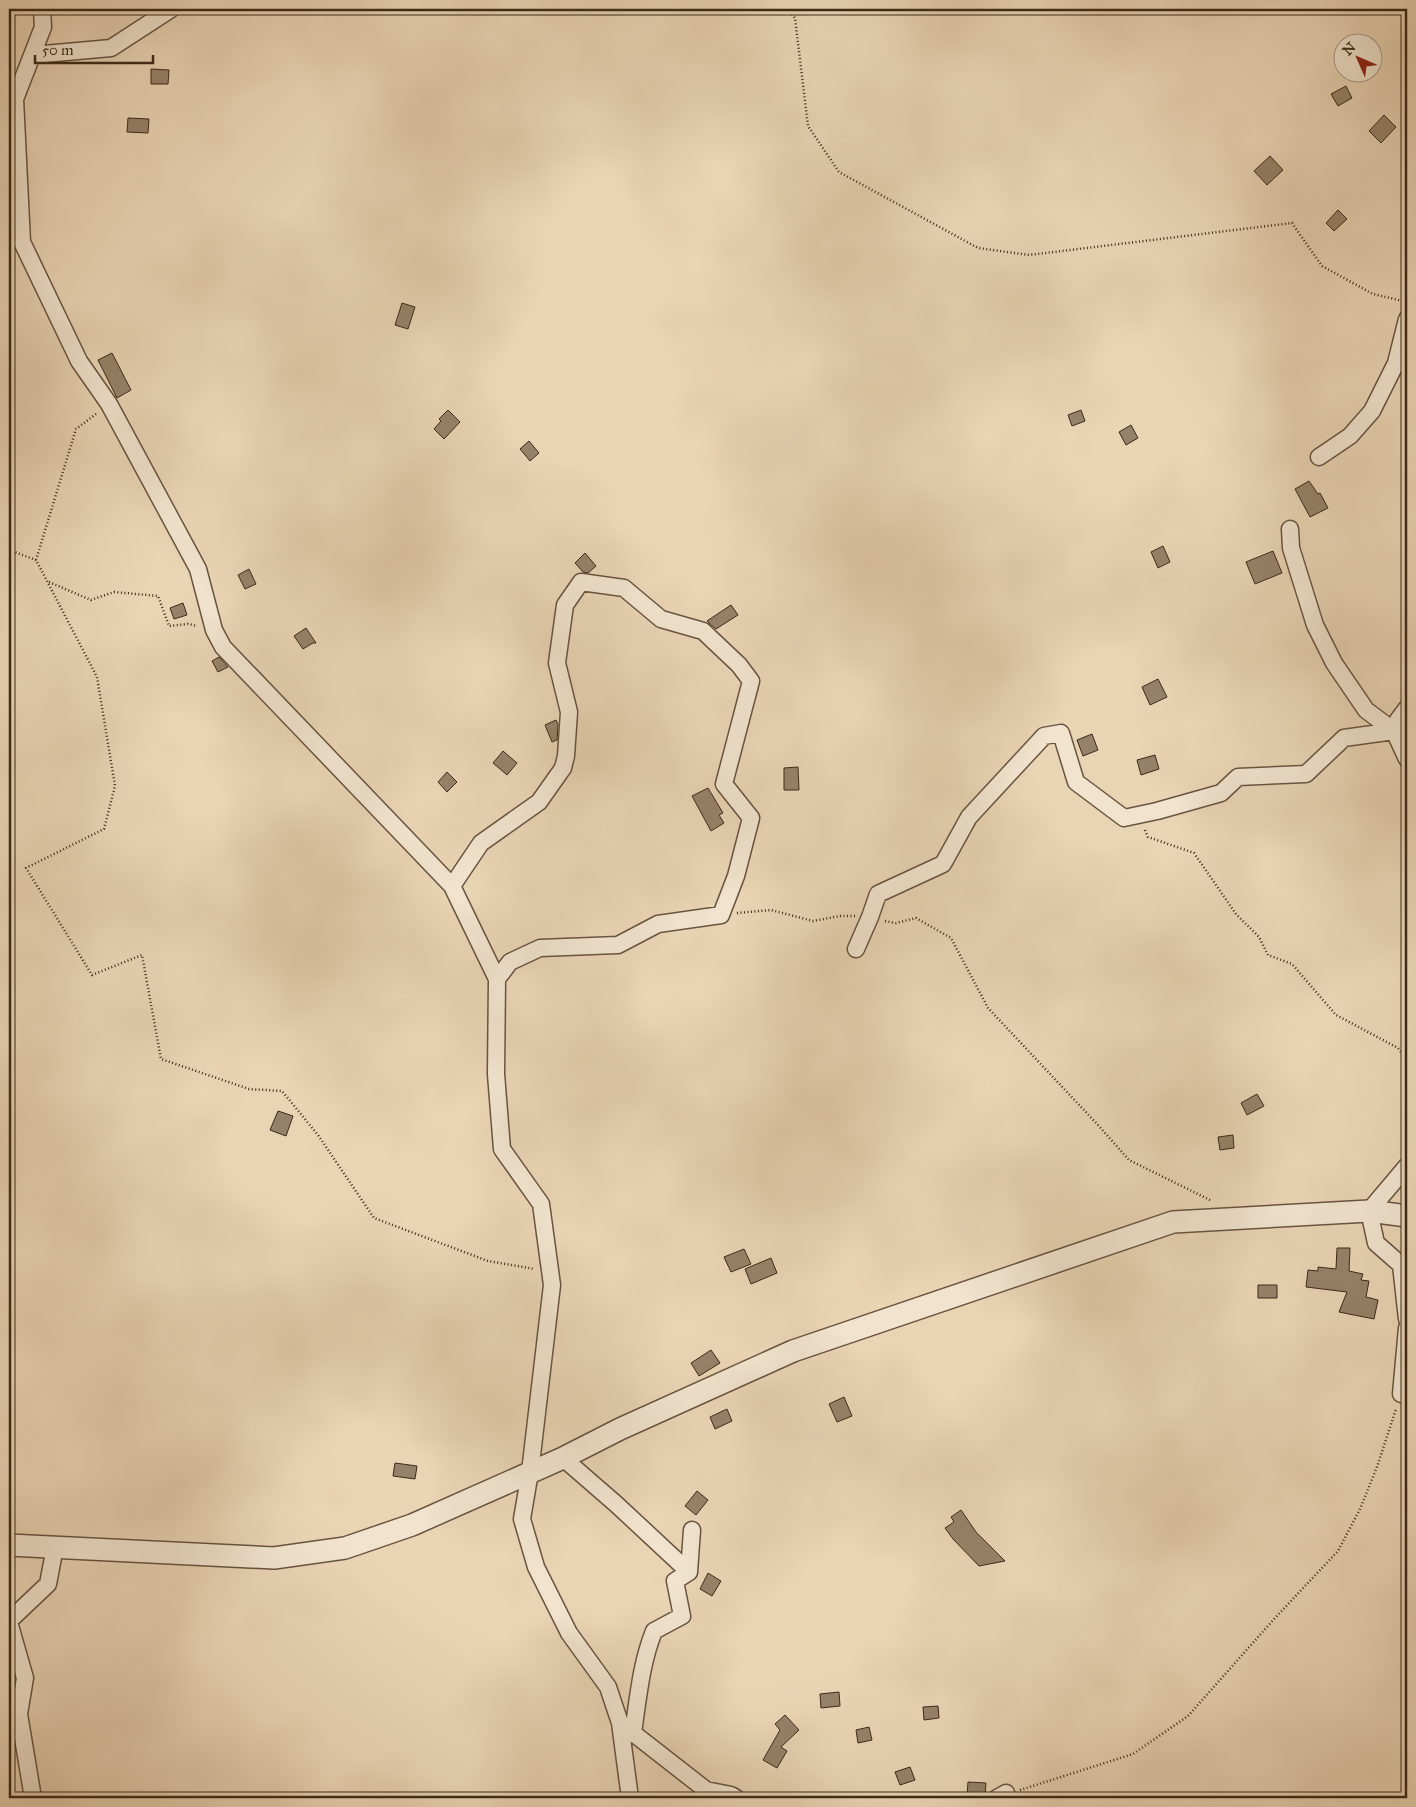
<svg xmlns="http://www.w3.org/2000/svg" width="1416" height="1807" font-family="'IM FELL Great Primer',serif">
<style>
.building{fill:#96826a;stroke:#3d2a19}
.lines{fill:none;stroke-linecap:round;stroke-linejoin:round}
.minor-casing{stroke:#685440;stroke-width:19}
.tertiary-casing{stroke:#685440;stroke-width:24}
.path{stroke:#3d2a19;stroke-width:2.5;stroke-dasharray:1 2.5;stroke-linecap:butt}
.minor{stroke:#f1e3ce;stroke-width:16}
.tertiary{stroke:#f1e3ce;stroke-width:21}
</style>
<rect width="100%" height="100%" fill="#e9d4b4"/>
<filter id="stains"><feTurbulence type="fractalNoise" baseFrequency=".004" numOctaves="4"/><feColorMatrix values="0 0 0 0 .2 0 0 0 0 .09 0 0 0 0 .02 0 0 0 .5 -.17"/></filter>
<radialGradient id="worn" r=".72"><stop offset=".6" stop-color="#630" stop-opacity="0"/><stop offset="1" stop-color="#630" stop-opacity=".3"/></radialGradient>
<path class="building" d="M151 69 169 70 168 84H151Z
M1346 86 1352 98 1338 106 1331 94Z
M1384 115 1396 127 1381 143 1369 131Z
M128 118 149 119 148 133 127 132Z
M1270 156 1283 170 1267 185 1254 171Z
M1338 210 1347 219 1334 231 1326 223Z
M402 303 415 307 408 329 395 325Z
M112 353 131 390 117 398 98 360Z
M448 410 460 422 444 439 434 429 441 421 439 419Z
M1081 410 1085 421 1072 426 1068 415Z
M1131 425 1138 438 1126 445 1119 432Z
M529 441 539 453 530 461 520 449Z
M1309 481 1318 494 1320 493 1328 508 1310 517 1295 489Z
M1163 546 1170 562 1158 568 1151 552Z
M1273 551 1282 573 1255 584 1246 562Z
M585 553 596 566 588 573 583 572 575 563Z
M249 569 256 584 245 589 238 575Z
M183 603 187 615 174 619 170 608Z
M731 605 738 615 716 629 709 623 707 621Z
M306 628 316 643H313L303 649 294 636Z
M219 657 228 667 218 672 212 661Z
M1158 679 1167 697 1150 705 1142 687Z
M556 720 558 724 557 740 552 742 545 725Z
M1092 734 1098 750 1083 756 1077 740Z
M503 751 517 763 507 775 493 763Z
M1155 755 1159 769 1141 775 1137 760Z
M798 767 799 790H784V768Z
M447 772 457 782 447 792 438 782Z
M708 788 723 813 719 815 724 823 711 831 692 796Z
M1257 1094 1264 1106 1247 1115 1241 1103Z
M278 1111 293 1116 286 1136 270 1130Z
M1233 1135 1234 1148 1220 1150 1218 1137Z
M1337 1248H1350L1349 1271 1363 1274 1361 1280 1369 1281 1366 1297 1378 1300 1374 1319 1339 1312 1347 1292 1306 1287 1308 1270 1318 1271V1267L1336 1269Z
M744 1249 751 1264 731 1272 724 1257Z
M771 1258 777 1273 751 1284 745 1269Z
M1258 1285H1277V1298H1258Z
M711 1350 720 1363 699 1376 691 1363Z
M844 1397 852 1416 837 1422 829 1404Z
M727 1409 732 1421 715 1429 710 1417Z
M395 1463 417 1466 415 1479 393 1476Z
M697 1491 708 1500 696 1515 685 1506Z
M961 1510 976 1532 1005 1561 979 1566 953 1539 945 1528 954 1522 951 1517Z
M708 1573 721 1581 712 1596 700 1589Z
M839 1692 840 1706 821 1708 820 1694Z
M938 1706 939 1718 924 1720 923 1707Z
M785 1715 799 1730 781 1747 787 1751 777 1768 763 1760 780 1730 775 1724Z
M869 1727 872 1740 858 1743 856 1730Z
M910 1767 915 1780 900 1785 895 1772Z
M968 1782 986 1783 985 1796 967 1795Z"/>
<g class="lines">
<defs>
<path id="minor" d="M42 9 43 27 15 99 22 242 79 361 109 404 198 569 214 630 223 647 452 886 497 979 496 1074 502 1149 541 1204 552 1285 530 1472 522 1519 536 1567 569 1633 608 1687 620 1723 630 1798
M33 55 111 48 171 9
M1319 457 1350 436 1372 411 1396 363 1407 319
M1407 708 1398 720 1394 731 1407 759
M452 886 481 843 539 802 563 768 566 756 569 712 557 663 565 605 581 582 624 588 661 619 703 631 739 665 751 681 724 784 751 818 736 876 721 915 658 924 618 945 540 948 510 962 497 979
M856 949 870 917 878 894 943 864 969 817 1044 736 1061 733 1076 782 1124 818 1157 811 1221 793 1238 777 1306 774 1344 738 1394 731 1366 710 1334 663 1315 625 1291 548 1290 529
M1407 1166 1369 1211 1376 1243 1401 1265 1407 1319
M1401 1394 1407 1328
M563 1458 616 1504 689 1572
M9 1621 48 1584 55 1547
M9 1622 25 1678 19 1714 33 1798
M624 1726 706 1790 731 1795 736 1798
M633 1733C638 1699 641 1663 654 1631L682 1616 675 1581 689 1572 692 1530
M997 1798 1006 1793"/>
<path id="tertiary" d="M9 1545 274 1558 345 1548 412 1525 563 1458 620 1429 793 1351 1173 1222 1369 1211 1407 1216"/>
</defs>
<use href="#minor" class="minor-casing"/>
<use href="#tertiary" class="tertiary-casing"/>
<path class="path" d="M787 9 795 18 808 126 839 172 978 248 1029 255 1292 223 1322 266 1373 294 1407 302
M96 414 76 429 36 560 97 677 115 786 104 829 26 868 92 975 142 955 161 1059 249 1089 282 1091 318 1135 374 1218 488 1261 535 1269
M9 550 36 560
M49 582 91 600 114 592 158 596 169 626 188 624 197 626
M1145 830 1148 837 1194 853 1236 914 1259 937 1268 955 1292 964 1336 1015 1398 1048 1407 1060
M737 913 771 910 813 921 840 916H855
M885 921 896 923 916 918 951 938 988 1008 1098 1125 1129 1160 1212 1201
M1020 1790 1133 1754 1188 1716 1275 1618 1338 1551 1360 1509 1377 1467 1396 1409"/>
<use href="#minor" class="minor"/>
<use href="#tertiary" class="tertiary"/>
</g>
<rect width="1416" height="1807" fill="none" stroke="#e9d4b4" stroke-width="30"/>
<rect x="10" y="10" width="1396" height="1787" fill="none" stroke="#3d2a19" stroke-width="2.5"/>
<rect x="15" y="15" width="1386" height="1777" fill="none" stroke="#3d2a19"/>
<g transform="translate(1358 58) rotate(315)"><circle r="24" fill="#f1e3ce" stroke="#a99986"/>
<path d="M0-4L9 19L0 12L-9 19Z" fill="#8f2418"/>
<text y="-8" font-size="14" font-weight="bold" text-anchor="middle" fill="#3d2a19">N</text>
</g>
<path d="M35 55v8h118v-8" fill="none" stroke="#3d2a19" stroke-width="2.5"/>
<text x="42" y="55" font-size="15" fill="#3d2a19" stroke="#f1e3ce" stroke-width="4" paint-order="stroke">50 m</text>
<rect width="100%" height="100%" filter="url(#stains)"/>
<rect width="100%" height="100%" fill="url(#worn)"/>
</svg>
